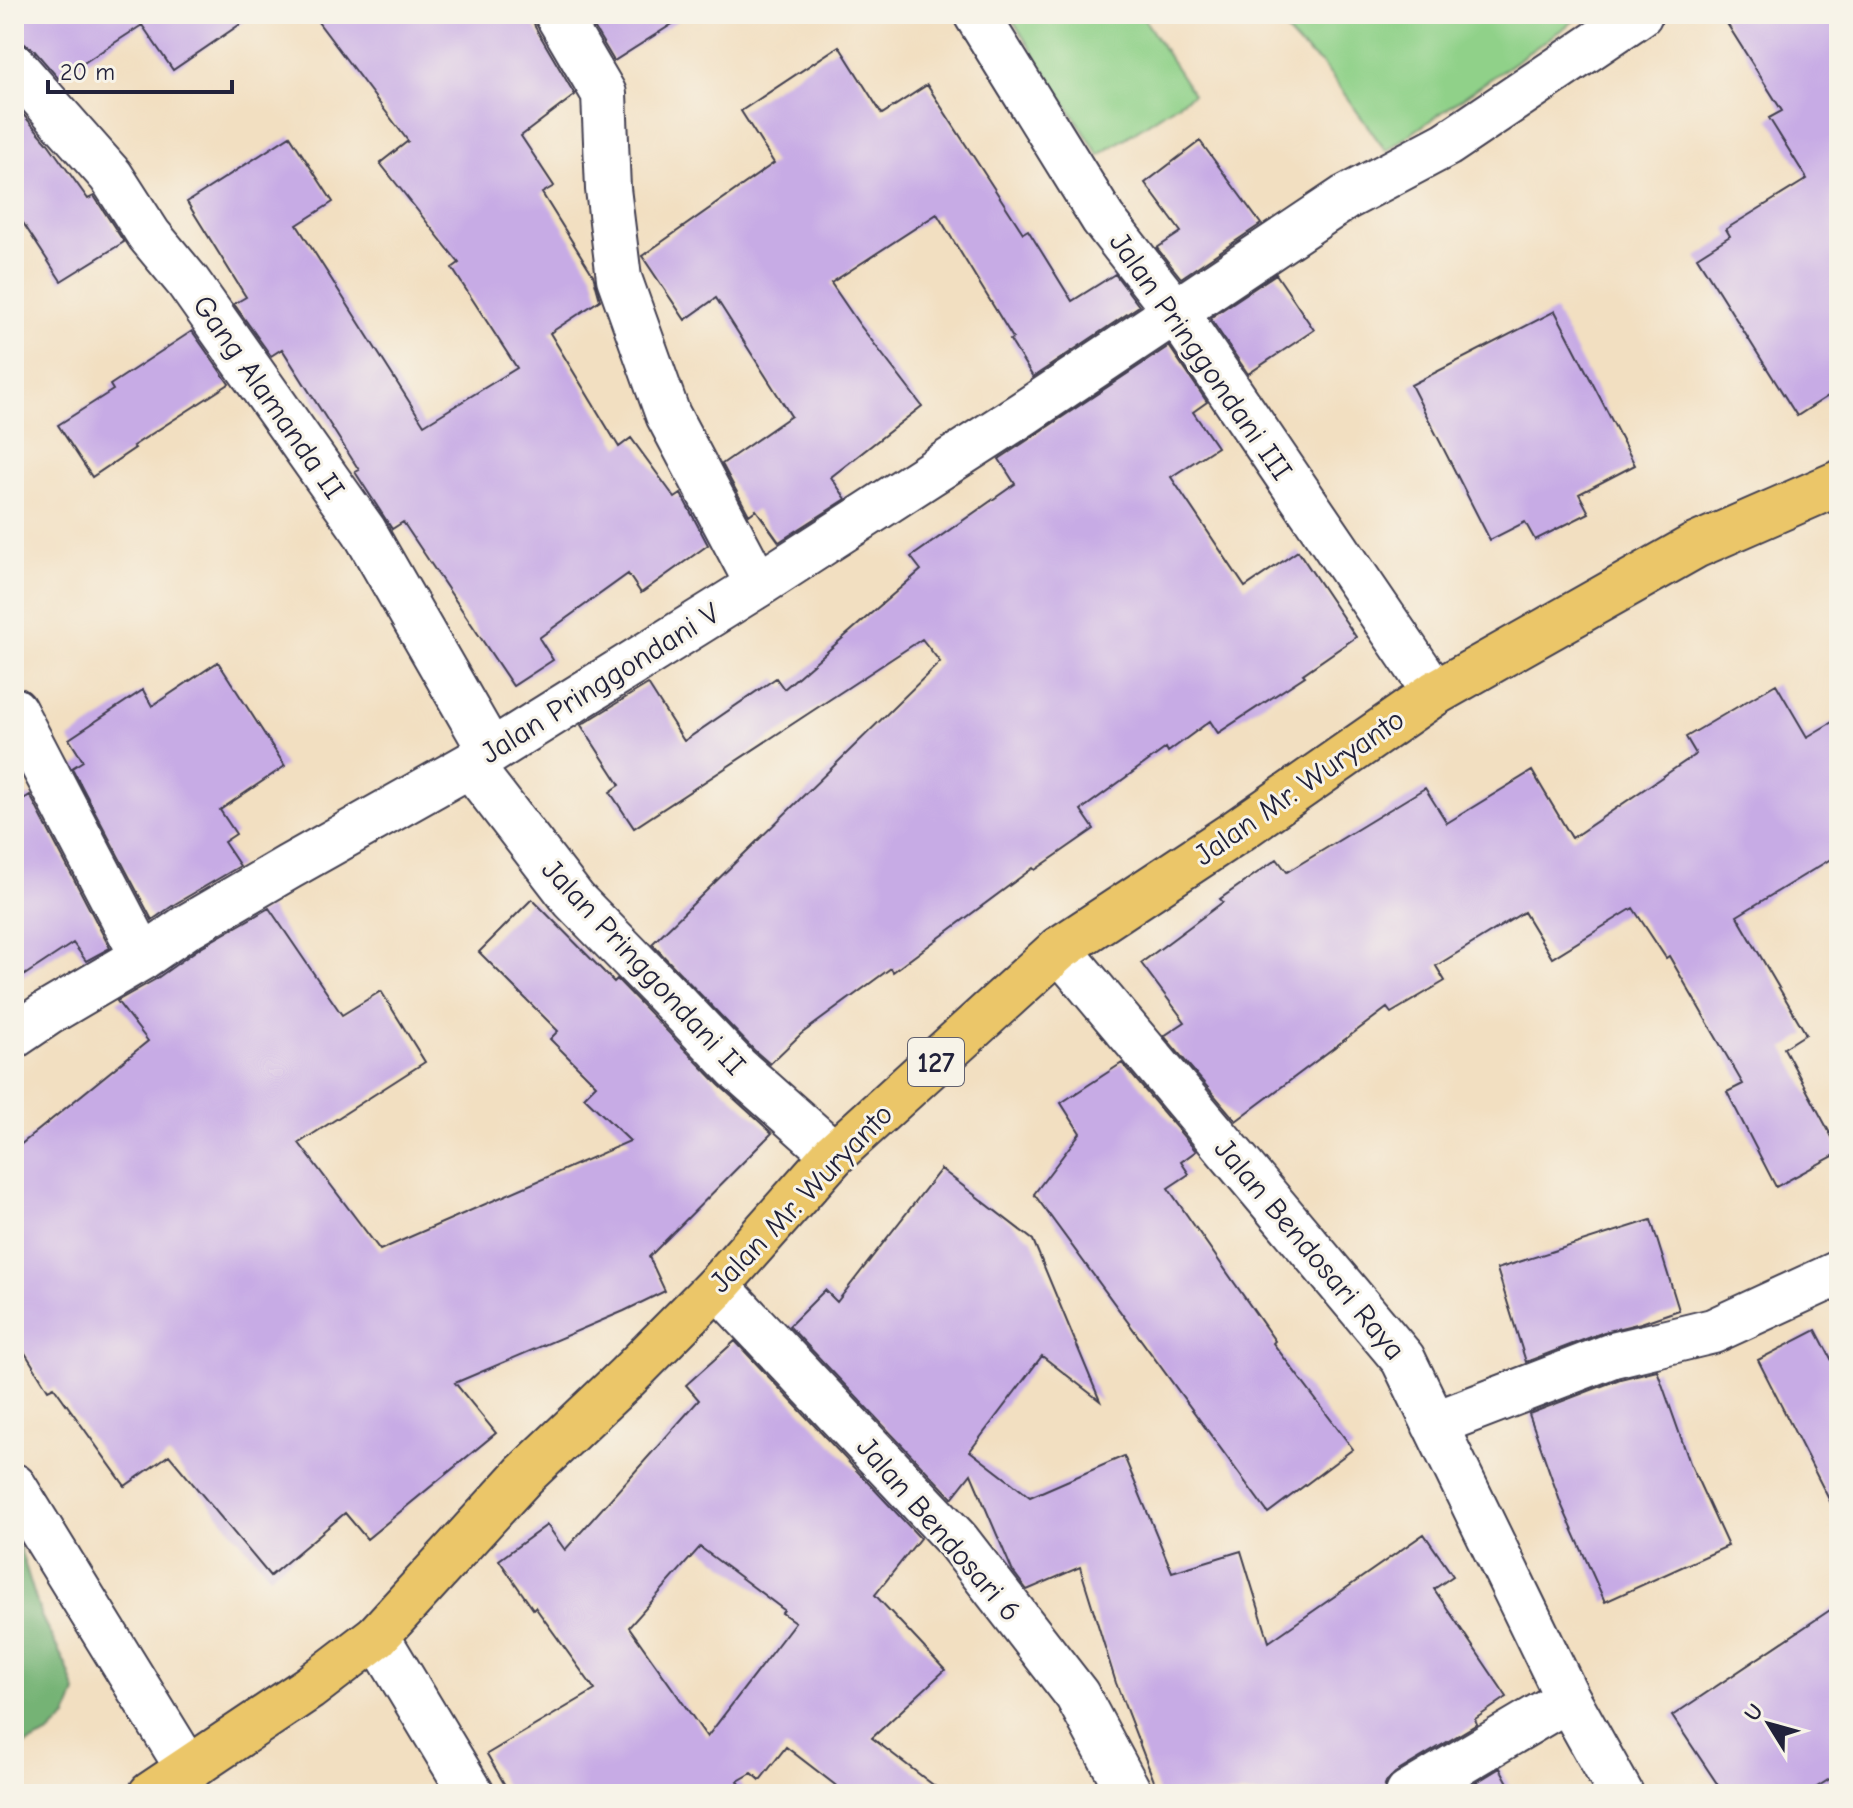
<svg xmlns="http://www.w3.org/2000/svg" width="1853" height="1808" font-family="'Comic Neue',sans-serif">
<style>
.green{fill:#90d189;stroke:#597a62;stroke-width:2}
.forest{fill:#74b375;stroke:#4b6a58;stroke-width:2}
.building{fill:#c7abe5;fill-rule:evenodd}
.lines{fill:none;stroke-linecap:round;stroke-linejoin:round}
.minor-casing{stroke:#413e4f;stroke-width:48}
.primary-casing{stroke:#413e4f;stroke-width:48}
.minor{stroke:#fff;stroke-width:44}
.primary{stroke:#ebc669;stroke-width:44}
.labels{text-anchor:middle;stroke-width:6;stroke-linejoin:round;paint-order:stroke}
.shield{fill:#f7f3e8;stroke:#62616f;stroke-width:2}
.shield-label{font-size:28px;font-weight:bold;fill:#22223b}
.street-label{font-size:30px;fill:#22223b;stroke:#f7f3e8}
</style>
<rect width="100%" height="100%" fill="#f7f3e8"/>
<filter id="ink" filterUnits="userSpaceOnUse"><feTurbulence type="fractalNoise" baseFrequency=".0125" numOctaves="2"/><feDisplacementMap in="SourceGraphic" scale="16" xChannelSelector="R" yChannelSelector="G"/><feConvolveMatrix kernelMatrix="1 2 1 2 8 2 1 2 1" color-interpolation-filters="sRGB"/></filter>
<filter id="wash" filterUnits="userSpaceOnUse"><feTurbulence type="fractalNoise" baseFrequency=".006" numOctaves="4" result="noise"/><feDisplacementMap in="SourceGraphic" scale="32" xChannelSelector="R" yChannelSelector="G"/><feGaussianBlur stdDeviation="1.8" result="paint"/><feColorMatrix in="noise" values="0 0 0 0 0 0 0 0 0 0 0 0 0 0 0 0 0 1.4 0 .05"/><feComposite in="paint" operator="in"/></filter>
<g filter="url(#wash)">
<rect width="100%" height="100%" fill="#f2dfc1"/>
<path class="green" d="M1023 14H1141L1193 94 1099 155 1013 21Z
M1270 14H1584L1386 151 1323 65 1300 46Z"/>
<path class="forest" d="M14 1529 41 1616 66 1665 76 1692 67 1717 48 1735 14 1750Z"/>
<g id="blocks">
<path class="building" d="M14 14H255L173 70 142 25 59 79 33 49 23 43 14 42Z
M312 14H532L535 27 575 95 521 136 554 186 542 193 593 275 600 300 550 333 619 447 631 438 675 498 681 494 708 545 641 593 628 574 539 638 553 660 513 686 403 522 392 529 355 472 359 470 282 349 271 356 234 304 246 297 187 202 290 136 333 202 297 225 424 425 517 368 452 268 459 263 380 163 408 141Z
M586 14H688L614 61Z
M1721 14H1839V389L1797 416 1697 257 1730 236 1726 229 1807 179 1769 118 1782 111Z
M839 46 882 114 927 85 1023 233 1028 230 1072 301 1115 274 1139 306 1033 377 1010 340 1013 338 937 214 831 283 859 324 922 406 831 477 846 499 779 542 756 510 749 515 722 464 791 416 716 298 685 320 642 256 774 163 741 111Z
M14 104 47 142 88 199 94 196 124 242 61 281 14 209Z
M1200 141 1261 224 1181 278 1157 248 1181 232 1145 183Z
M1276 274 1314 330 1248 374 1210 318Z
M1555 311 1635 465 1579 494 1589 513 1535 540 1525 522 1490 540 1411 385Z
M192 331 229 384 133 446 135 448 92 477 58 425 113 390 110 385Z
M1169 346 1207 402 1193 412 1217 447 1171 477 1245 587 1298 551 1356 637 1303 674 1305 676 1218 733 1210 721 1168 752 1166 748 1081 810 1094 829 1035 870 1033 868 893 972 891 968 801 1034 770 1064 754 1050 652 944 940 662 922 639 634 828 610 792 620 785 581 725 648 684 684 741 776 678 784 689 921 570 911 557 1015 484 999 459Z
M218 662 285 766 220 810 236 834 224 842 240 866 175 904 152 920 72 768 83 761 69 739 143 690 152 706Z
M1776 684 1807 737 1839 718V854L1737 916 1806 1034 1784 1048 1839 1150V1153L1776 1187 1727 1092 1743 1084 1669 956 1666 958 1633 908 1552 958 1524 912 1436 966 1445 981 1391 1013 1387 1008 1236 1121 1164 1036 1185 1022 1141 963 1223 902 1220 899 1277 859 1287 872 1425 788 1447 823 1532 771 1572 838 1696 754 1686 737Z
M30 795 110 948 86 961 73 943 14 982V805Z
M532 899 614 982 617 979 719 1085 772 1133 649 1257 665 1291 624 1311 455 1383 496 1433 367 1539 345 1513 270 1576 169 1455 125 1486 54 1387 48 1390 14 1335V1150L148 1041 117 1001 156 979 201 947 269 908 342 1015 381 991 425 1062 299 1143 380 1250 630 1141 584 1097 596 1085 550 1039 558 1031 479 952Z
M1122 1063 1196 1151 1181 1162 1189 1174 1168 1188 1275 1341 1273 1343 1353 1449 1268 1513 1034 1194 1080 1133 1061 1103Z
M941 1169 1033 1240 1100 1401 1042 1356 970 1451 1030 1497 1124 1456 1172 1572 1241 1551 1269 1642 1424 1534 1453 1576 1434 1589 1507 1697 1475 1719 1477 1724 1395 1773 1386 1782 1383 1794H1159L1116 1683 1080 1567 1027 1590 1012 1570 971 1474 952 1498 789 1326 825 1290 837 1302Z
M1651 1220 1679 1310 1641 1323 1604 1332 1526 1362 1497 1269Z
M1816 1330 1839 1374V1519L1758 1360Z
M735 1341 920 1538 875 1595 945 1670 872 1738 945 1794H847L786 1747 760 1780 752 1773 738 1781 747 1794H510L487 1754 595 1690 535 1607 533 1609 499 1560 547 1525 565 1550 699 1400 686 1385ZM700 1547 784 1610 782 1613 795 1622 707 1737 629 1627Z
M1657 1370 1690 1463 1728 1546 1605 1602 1561 1504 1529 1414 1620 1379Z
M1839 1604V1773L1806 1794H1724L1672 1716Z
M1500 1768 1514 1794H1457Z"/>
</g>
</g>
<g filter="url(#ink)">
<use href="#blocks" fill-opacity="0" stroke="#413e4f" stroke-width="2"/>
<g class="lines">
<defs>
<path id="minor" d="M557 14 604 94 608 189 619 278 668 415 758 585
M976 14 1103 219 1175 311 1435 693
M14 66 111 176 149 235 188 282 364 531 491 752
M14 710 143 957
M470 765 574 900 676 1004 737 1068 834 1154
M1059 949 1403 1359 1568 1699 1621 1794
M14 1036 48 1013 143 957 188 926 289 867 470 765 758 585 1024 413 1345 198 1447 144 1640 14
M717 1286 957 1540 1077 1695 1130 1794
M1434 1424 1613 1355 1713 1331 1839 1273
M14 1486 189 1770
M377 1636 472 1794
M1408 1794 1568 1699"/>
<path id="primary" d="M151 1794 309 1688 377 1636 524 1475 627 1377 717 1286 834 1154 1059 949 1236 832 1435 693 1695 546 1839 483"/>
</defs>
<use href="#minor" class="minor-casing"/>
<use href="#primary" class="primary-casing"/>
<use href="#minor" class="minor"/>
<use href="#primary" class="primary"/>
</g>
</g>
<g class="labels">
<rect class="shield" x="908" y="1038" width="56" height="48" rx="6"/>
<g class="shield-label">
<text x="936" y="1072">127</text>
</g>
<g class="street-label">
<text transform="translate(1201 356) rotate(55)" y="10">Jalan Pringgondani III</text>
<text transform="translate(269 397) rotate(55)" y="10">Gang Alamanda II</text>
<text transform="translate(600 683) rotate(-32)" y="10">Jalan Pringgondani V</text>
<text transform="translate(1299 787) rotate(-35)" y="10">Jalan Mr. Wuryanto</text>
<text transform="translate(644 967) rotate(47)" y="10">Jalan Pringgondani II</text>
<text transform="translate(801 1198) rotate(-46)" y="10">Jalan Mr. Wuryanto</text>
<text transform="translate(1310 1249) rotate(50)" y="10">Jalan Bendosari Raya</text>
<text transform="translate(939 1529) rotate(49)" y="10">Jalan Bendosari 6</text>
</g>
</g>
<rect width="1853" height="1808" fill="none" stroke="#f7f3e8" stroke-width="48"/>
<g transform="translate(1769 1724) rotate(307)" stroke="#f7f3e8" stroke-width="6" paint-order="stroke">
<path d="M0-6L14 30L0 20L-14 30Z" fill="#22223b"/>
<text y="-12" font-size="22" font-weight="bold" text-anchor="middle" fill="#22223b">U</text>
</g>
<path d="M48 80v12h184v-12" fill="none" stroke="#22223b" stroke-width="4"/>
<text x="60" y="80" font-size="24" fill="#22223b" stroke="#f7f3e8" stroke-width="6" paint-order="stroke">20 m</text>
</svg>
